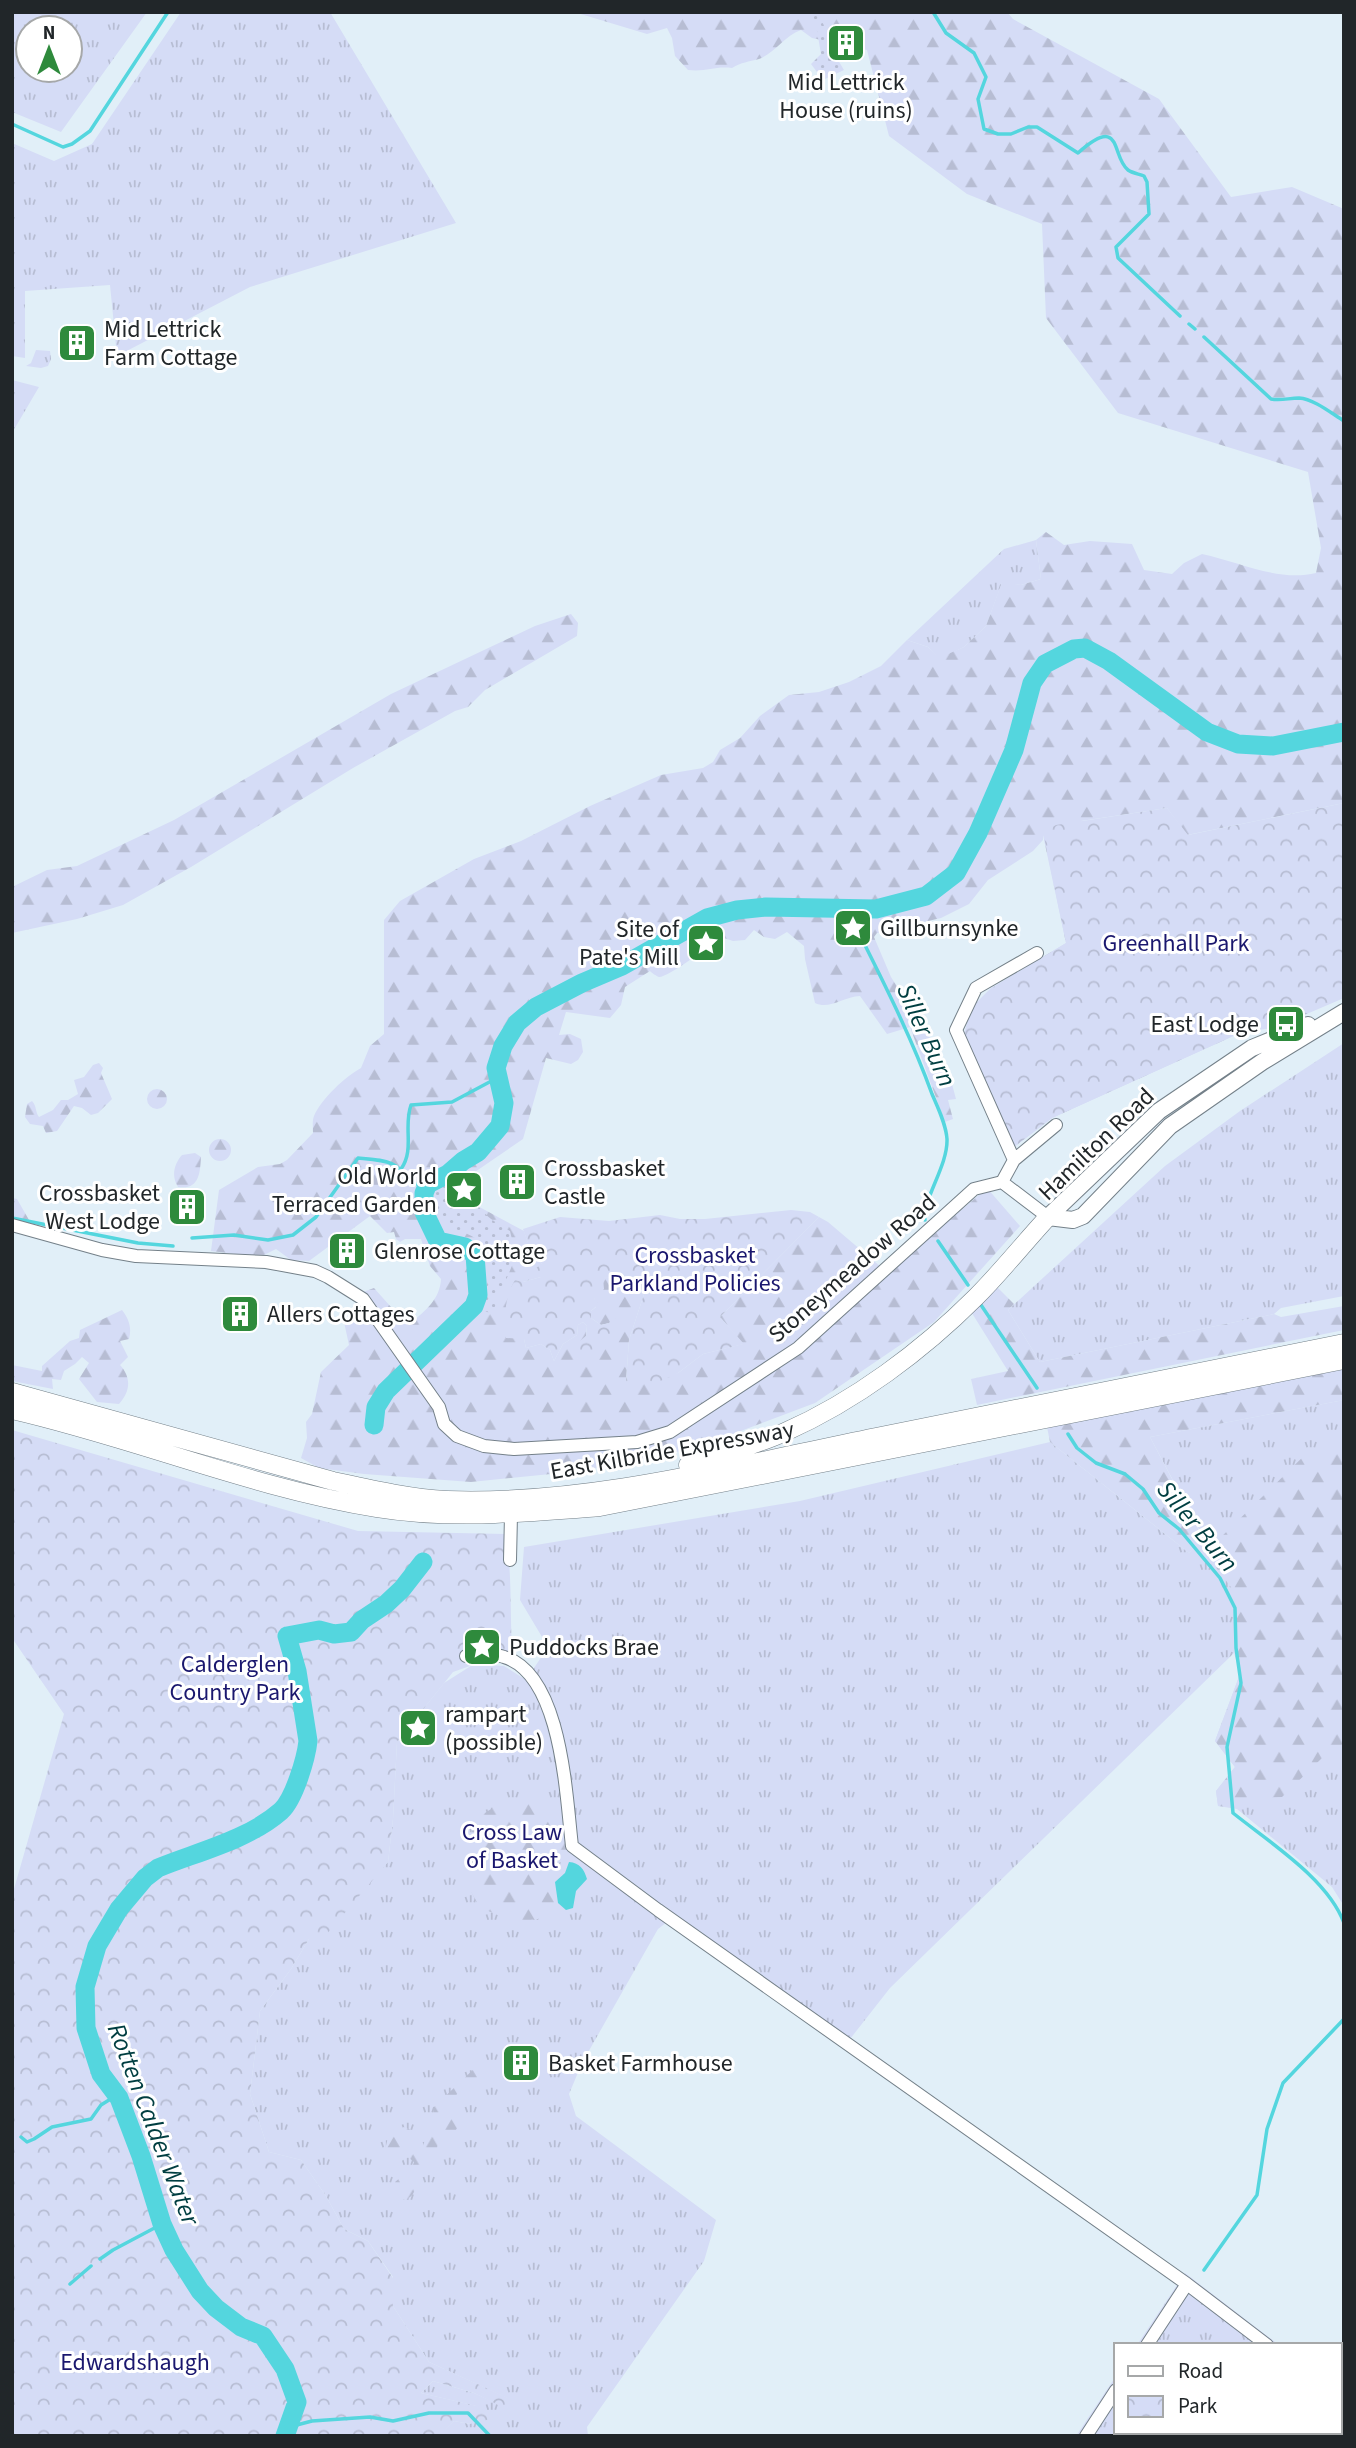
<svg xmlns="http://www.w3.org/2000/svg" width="1356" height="2448" font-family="'Source Sans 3',sans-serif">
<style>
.grass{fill:url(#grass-tufts);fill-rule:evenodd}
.forest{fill:url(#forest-firs)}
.park{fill:url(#park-crowns)}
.garden{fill:url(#garden-dots)}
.water{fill:#54d6de}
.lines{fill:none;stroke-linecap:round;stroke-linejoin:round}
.stream{stroke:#54d6de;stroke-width:3.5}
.river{stroke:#54d6de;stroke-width:19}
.minor-casing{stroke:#748089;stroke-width:14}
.major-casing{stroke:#748089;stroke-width:18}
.highway-casing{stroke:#748089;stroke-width:19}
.minor{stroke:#fff;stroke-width:12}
.major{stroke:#fff;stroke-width:16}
.highway{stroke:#fff;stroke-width:18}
.labels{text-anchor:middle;stroke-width:6;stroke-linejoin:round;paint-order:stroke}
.poi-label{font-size:24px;fill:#212629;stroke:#fff;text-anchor:start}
.park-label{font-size:24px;fill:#1a176e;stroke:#fff}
.street-label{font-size:24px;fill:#212629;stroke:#fff}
.water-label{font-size:26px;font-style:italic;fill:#003e41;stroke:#fff}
</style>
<defs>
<pattern id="grass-tufts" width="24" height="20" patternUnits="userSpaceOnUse" patternTransform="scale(1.75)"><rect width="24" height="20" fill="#d5dcf6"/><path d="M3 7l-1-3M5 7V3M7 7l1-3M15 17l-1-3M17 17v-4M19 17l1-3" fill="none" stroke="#b7bdd3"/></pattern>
<pattern id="forest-firs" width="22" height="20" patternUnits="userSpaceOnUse" patternTransform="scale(1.75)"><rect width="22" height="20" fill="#d5dcf6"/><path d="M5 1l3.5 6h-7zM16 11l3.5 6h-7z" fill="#b7bdd3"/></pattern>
<pattern id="park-crowns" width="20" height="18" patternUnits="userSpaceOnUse" patternTransform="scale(1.75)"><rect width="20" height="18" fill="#d5dcf6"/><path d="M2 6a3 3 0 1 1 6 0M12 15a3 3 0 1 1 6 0" fill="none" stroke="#b7bdd3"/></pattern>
<pattern id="garden-dots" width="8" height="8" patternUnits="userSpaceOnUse" patternTransform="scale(1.75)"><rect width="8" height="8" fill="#d5dcf6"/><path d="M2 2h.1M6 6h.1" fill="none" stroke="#b7bdd3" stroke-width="1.8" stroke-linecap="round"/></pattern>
</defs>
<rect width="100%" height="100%" fill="#e1eff8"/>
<path class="grass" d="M12 12H147L61 132 12 112ZM70 28V70H28V28Z
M181 12H330L456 223 250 287 117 356 110 285 25 291V358L12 356V143L54 161 92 144Z
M36 350 50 351 51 359 48 366 41 368 26 366 31 363Z
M12 380 39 387 12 433Z
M1036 540 1041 579 1021 585 1002 583 986 626 964 647 939 659 928 647 907 640 1004 549Z
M1344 1043V1296L1281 1308 1274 1314 1040 1362 1008 1310 1165 1166 1240 1111Z
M1344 1400V1906L1332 1887 1237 1809 1218 1806 1216 1791 1235 1767 1215 1741 1240 1674 1234 1653 890 1988 843 2048 667 1922 658 1929 582 2063 569 2094 576 2116 716 2220 704 2261 587 2427 588 2436H438L454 2421 470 2424 476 2406 421 2393 433 2381 474 2393 507 2408V2398L429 2362 393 2306V2277L368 2241 344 2229 326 2196 301 2160 269 2152 250 2094 260 2011 291 1969 309 1939 388 1862 393 1819 397 1742 444 1683 474 1664 504 1666 526 1680 548 1647 520 1600 524 1547 800 1501 1050 1442 1189 1553 1203 1537 1150 1437Z
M1185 2273 1279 2345H1137Z
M1116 2376V2432H1340V2391L1344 2394V2436H1076Z"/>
<path class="forest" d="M574 12H1007L1013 19 1159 99 1231 197 1292 187 1344 209V803L1187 835 1167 808 1081 821 1239 1025 1229 1038 1052 1118 1014 1147 990 989 1066 943 1043 835V840L1033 851 988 880 969 904 941 918 877 933 874 937 891 977 937 1049 949 1073 956 1099 948 1100 953 1119 945 1122 910 1027 887 1034 860 996C843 997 829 1010 815 1003L805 959 804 946 787 932 775 939 764 937 754 930 745 940 733 941 721 937C713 944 667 978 659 977 658 977 650 972 650 971L625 987 621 1005 610 1018 566 1012 559 1035 570 1034 581 1039 583 1052 578 1060 571 1064 546 1058 523 1139 469 1176 472 1203 524 1231 531 1252 543 1265 541 1277 523 1282 524 1339 526 1348 541 1344 550 1350 554 1361 563 1344 577 1335 578 1325 583 1322 587 1326 586 1336 579 1344 577 1359 609 1323 601 1325 591 1318V1311L596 1307 594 1299 603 1278 645 1277 647 1285 629 1340 626 1381 678 1373 703 1354 743 1344 720 1317 819 1217 828 1222 888 1273 987 1188 1020 1226 934 1322 815 1403 696 1448 581 1471 471 1482 364 1474 319 1468 301 1458 307 1438 306 1422 312 1414 321 1372 349 1345 344 1322 349 1314 358 1315 355 1305 363 1292 374 1288 399 1316 411 1323C426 1310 440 1299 441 1279L430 1266 421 1239H405L400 1242 396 1239 394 1232 387 1233 370 1216 309 1261 291 1260 276 1249 260 1257 211 1251 219 1190 258 1167 280 1164 287 1160 313 1133C313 1128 312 1121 314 1116 321 1099 346 1076 361 1068L370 1046 384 1034V920L400 901 474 859 521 841 590 806 661 775 703 768 713 762 720 750 740 738 760 716 789 695 819 692 849 682 881 666 907 640 928 647 939 658 964 647 986 626 1002 582 1021 585 1041 579 1036 540 1046 532 1064 545 1090 541 1132 544 1144 570 1172 574 1184 563 1202 554C1240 562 1278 582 1316 573L1321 548 1308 472 1118 413 1046 318 1042 224 967 194 889 136 867 50 812 38 801 30C784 36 775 53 759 59 748 62 742 62 732 68 714 66 707 72 688 70L675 56 672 38 667 28 647 34Z
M571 614 578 623 577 636 485 690 468 707 455 711 353 768 191 867 123 905 77 919 12 933V887L47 870 77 866 174 820 391 694 535 626Z
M99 1063 103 1068 101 1073 112 1099 98 1113 91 1115 82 1108 74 1106 57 1131 46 1133 43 1126 30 1124 25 1117 27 1104 32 1101C37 1106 35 1112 39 1117L53 1110 61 1100H68L78 1094 74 1080 84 1077 93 1065Z
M147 1099a10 10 0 1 1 20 0a10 10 0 1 1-20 0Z
M209 1150a11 11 0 1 1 22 0a11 11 0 1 1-22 0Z
M195 1153 201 1157C200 1174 199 1190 178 1187 171 1176 174 1164 182 1155Z
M12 1198 17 1199 29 1220 12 1218Z
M995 1285 1014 1304 1008 1310 1040 1362 1274 1314 1281 1317 1344 1306V1330L977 1405 971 1379 1008 1371 970 1310Z
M122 1310C129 1319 132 1328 129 1339L120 1341 128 1357 120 1365C132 1378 130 1392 119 1404L97 1402 79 1379 89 1363 82 1357 75 1364 64 1371 61 1380 52 1379 53 1389 12 1381V1365L42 1371V1366L70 1341 79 1338 80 1330Z
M1344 1368V1400L1150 1437 1203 1538 1189 1553 1050 1442 1047 1427Z
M1312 1448 1331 1451 1344 1457V1607L1339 1611 1344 1620V1743L1322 1758 1282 1797 1243 1800 1237 1808 1218 1806 1216 1791 1235 1767 1215 1741 1240 1674 1230 1634 1240 1599 1208 1557 1215 1543Z
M514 1802C556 1804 559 1822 569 1858L546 1869V1875L560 1902 538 1919 514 1922 479 1907 468 1885 469 1837 480 1816 499 1804Z
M478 2059 496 2073 492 2072 490 2082 484 2085 470 2080 448 2104 455 2109 459 2125 449 2141 443 2137 439 2139 437 2148 438 2162 433 2166 425 2165 421 2177 417 2179C415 2189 415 2197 404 2200L398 2196 395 2182 412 2168 414 2162 408 2157 400 2162 392 2161 385 2150 389 2133 404 2127 413 2131 414 2141 419 2147 423 2146 428 2130 435 2122 433 2115 434 2107 477 2066Z"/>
<path class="park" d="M1344 803V998L1274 1028 1242 1032 1229 1038 1052 1118 1014 1147 964 1034 971 1008 990 989 1066 943 1043 832 1056 825 1167 808 1188 835Z
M791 1210 810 1212 819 1217 720 1317 744 1344 703 1354 678 1373 654 1384 626 1382 629 1340 647 1285 645 1277 603 1278 604 1289 594 1299 599 1304 591 1311V1318L601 1325 609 1323 613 1317 619 1320C611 1351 606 1349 577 1359L569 1350 586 1336 587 1326 583 1322 578 1325 577 1335 563 1344 554 1361 550 1350 541 1344 526 1348 524 1339 506 1338C504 1317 504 1299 515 1280L523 1282 541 1277 536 1268 542 1264 531 1252 523 1229 560 1217 609 1221 660 1215 680 1219H705Z
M12 1430 358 1531 506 1534C512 1572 510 1612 512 1651L453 1672 397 1742 393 1819 388 1862 326 1935 309 1939 291 1969 260 2011 250 2094 269 2152 301 2160 326 2196 344 2229 368 2241 393 2278V2306L429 2362 508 2398 507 2409 474 2393 433 2381 421 2393 477 2406 491 2419 470 2424 454 2421 439 2436H12V1896L64 1714 12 1638Z"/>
<path class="garden" d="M819 12 824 14 819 17 843 57 838 60 844 70 823 80 811 64 821 54 816 25 809 20 810 14Z
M464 1171C469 1202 483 1216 510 1231L516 1256 492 1314 478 1308C488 1290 498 1257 478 1240 461 1226 423 1228 432 1196L453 1175Z"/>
<path class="water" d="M569 1862C580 1863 584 1869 587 1879L576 1891 573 1908 566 1910 558 1903 555 1882 565 1873Z"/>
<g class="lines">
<path class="stream" d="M933 12 946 33 974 53 986 77 978 99 984 129 998 134H1011L1028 127H1037L1078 153C1123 113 1111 157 1128 170 1132 173 1139 174 1144 176L1147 182 1149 214 1116 247 1118 258 1180 316
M12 124 63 147 72 144 90 131 168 12
M1189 324 1195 329
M1204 337 1271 399C1281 401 1289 398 1299 398 1314 399 1331 413 1344 421
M847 909C877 970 909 1030 932 1094 938 1108 946 1124 947 1139 948 1166 922 1200 925 1220
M401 1169C415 1149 403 1127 411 1105L452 1102 497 1078
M12 1218 138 1243 173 1246
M192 1238 234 1235 268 1240 293 1235 316 1217 358 1158C390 1161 393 1160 415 1184H428
M938 1241 968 1285
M981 1305 1037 1388
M1068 1434 1077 1448 1096 1463 1125 1474 1143 1489 1159 1513 1179 1529 1220 1578 1235 1608 1236 1648 1241 1683 1227 1747 1233 1813C1269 1842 1328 1879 1344 1923
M21 2137 27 2142 34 2139 52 2127 91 2119 101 2105 117 2095
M100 2259 113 2250 162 2224
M1204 2270 1257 2195 1267 2129 1283 2083 1344 2019
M70 2284 91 2266
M289 2427 312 2421 370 2417 393 2421 429 2413H468L490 2436"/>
<path class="river" d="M374 1425 376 1407 386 1391 474 1306 478 1295 475 1255 465 1247 438 1241 424 1212V1193L428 1184 448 1174 463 1161 478 1152 500 1126 504 1103 496 1068 503 1046 517 1023 536 1007 582 983 622 966 707 918 737 910 766 907 876 909 926 896 956 873 978 833 1014 750 1032 683 1045 664 1074 649 1085 648 1109 661 1207 732 1238 744 1273 746 1344 732
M285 2436 297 2402 285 2369 263 2336 241 2327 216 2308 200 2291 174 2250 162 2224 141 2156 119 2098 101 2074 86 2028 85 1987 97 1946 119 1909 145 1878 158 1868C197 1852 248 1840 281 1811 294 1799 306 1759 308 1741L297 1671 287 1636 319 1630 334 1634 351 1632 362 1620 386 1604 402 1589 423 1562"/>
<defs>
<path id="minor" d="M1014 1160 956 1030 976 988 1037 953
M1002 1182 1014 1160 1056 1125
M1002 1182 1048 1217
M12 1225 102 1250 136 1256 266 1262 315 1271 328 1277 363 1299 439 1407 444 1424 457 1436 484 1446 514 1449 637 1442 670 1432 798 1348 974 1189 1002 1182
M510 1560 511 1515
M466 1656C478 1656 493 1653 504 1657 562 1674 566 1796 572 1846L658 1910 1187 2284 1267 2345
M1147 2345 1187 2284
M1340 2400 1344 2402
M1086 2436 1116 2390"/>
<path id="major" d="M1048 1217 1073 1220 1083 1216 1170 1126 1262 1062 1344 1012
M1048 1217 1159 1111 1252 1048 1308 1025"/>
<path id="highway" d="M12 1392 333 1481C370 1489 409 1498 447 1500 588 1505 738 1465 876 1437 1032 1406 1188 1374 1344 1343
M12 1410C135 1438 252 1488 377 1508 451 1520 525 1513 600 1507L1344 1360
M688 1465C720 1455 754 1446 785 1432 855 1401 922 1351 976 1297 1001 1272 1024 1243 1048 1217"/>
</defs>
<use href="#minor" class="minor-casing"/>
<use href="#major" class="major-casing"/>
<use href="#highway" class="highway-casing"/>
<use href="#minor" class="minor"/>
<use href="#major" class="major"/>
<use href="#highway" class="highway"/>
</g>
<defs>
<symbol id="building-square" viewBox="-11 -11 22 22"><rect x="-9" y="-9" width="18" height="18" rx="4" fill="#2e8a3c" stroke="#fff"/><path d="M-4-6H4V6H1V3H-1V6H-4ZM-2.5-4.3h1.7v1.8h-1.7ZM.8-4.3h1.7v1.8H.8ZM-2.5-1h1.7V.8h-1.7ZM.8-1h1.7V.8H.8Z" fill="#fff"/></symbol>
<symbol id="sight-square" viewBox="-11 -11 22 22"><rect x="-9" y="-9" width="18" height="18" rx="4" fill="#2e8a3c" stroke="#fff"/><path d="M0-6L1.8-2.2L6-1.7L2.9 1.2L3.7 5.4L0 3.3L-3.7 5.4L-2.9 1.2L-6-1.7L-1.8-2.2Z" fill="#fff"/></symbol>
<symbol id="bus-square" viewBox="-11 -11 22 22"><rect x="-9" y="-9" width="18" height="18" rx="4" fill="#2e8a3c" stroke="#fff"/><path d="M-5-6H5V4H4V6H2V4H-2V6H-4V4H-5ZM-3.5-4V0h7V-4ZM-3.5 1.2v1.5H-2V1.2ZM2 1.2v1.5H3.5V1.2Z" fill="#fff"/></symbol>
</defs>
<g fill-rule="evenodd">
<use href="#building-square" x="824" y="21" width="44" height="44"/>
<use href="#building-square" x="55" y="321" width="44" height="44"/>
<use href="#sight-square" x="831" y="906" width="44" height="44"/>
<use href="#sight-square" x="684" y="921" width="44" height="44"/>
<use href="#bus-square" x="1264" y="1002" width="44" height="44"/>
<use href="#building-square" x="495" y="1160" width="44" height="44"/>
<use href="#sight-square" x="442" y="1168" width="44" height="44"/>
<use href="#building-square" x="165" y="1185" width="44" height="44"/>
<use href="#building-square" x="325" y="1229" width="44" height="44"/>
<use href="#building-square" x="218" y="1292" width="44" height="44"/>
<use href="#sight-square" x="460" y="1625" width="44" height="44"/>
<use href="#sight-square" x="396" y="1706" width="44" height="44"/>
<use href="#building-square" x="499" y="2041" width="44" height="44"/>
</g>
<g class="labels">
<g class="poi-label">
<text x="846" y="90" text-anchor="middle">Mid Lettrick<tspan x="846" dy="28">House (ruins)</tspan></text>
<text x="104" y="337">Mid Lettrick<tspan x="104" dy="28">Farm Cottage</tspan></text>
<text x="880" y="936">Gillburnsynke</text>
<text x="679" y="937" text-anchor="end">Site of<tspan x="679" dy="28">Pate's Mill</tspan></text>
<text x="1259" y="1032" text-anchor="end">East Lodge</text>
<text x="544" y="1176">Crossbasket<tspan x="544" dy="28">Castle</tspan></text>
<text x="437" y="1184" text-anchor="end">Old World<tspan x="437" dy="28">Terraced Garden</tspan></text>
<text x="160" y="1201" text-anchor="end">Crossbasket<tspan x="160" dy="28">West Lodge</tspan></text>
<text x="374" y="1259">Glenrose Cottage</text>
<text x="267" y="1322">Allers Cottages</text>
<text x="509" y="1655">Puddocks Brae</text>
<text x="445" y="1722">rampart<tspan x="445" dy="28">(possible)</tspan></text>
<text x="548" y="2071">Basket Farmhouse</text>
</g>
<g class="park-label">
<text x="1176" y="951">Greenhall Park</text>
<text x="695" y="1263">Crossbasket<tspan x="695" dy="28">Parkland Policies</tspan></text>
<text x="235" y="1672">Calderglen<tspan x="235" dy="28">Country Park</tspan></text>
<text x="512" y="1840">Cross Law<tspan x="512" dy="28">of Basket</tspan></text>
<text x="135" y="2370">Edwardshaugh</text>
</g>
<g class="street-label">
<text transform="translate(1096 1144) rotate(-44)" y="8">Hamilton Road</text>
<text transform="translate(852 1268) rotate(-41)" y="8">Stoneymeadow Road</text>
<text transform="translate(672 1450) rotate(-10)" y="8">East Kilbride Expressway</text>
</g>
<g class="water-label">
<text transform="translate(927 1035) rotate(66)" y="9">Siller Burn</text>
<text transform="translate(1198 1526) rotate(50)" y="9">Siller Burn</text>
<text transform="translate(154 2124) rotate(69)" y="9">Rotten Calder Water</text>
</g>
</g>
<rect width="1356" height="2448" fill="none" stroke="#212629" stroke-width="28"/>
<rect x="1114" y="2343" width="228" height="91" fill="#ffffff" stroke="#a6a8a9" stroke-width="2"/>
<rect x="1128" y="2366" width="35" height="10" fill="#ffffff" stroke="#a6a8a9" stroke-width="2"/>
<text x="1178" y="2378" font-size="21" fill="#212629">Road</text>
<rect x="1128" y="2396" width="35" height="21" fill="url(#park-crowns)" stroke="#a6a8a9" stroke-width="2"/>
<text x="1178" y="2413" font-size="21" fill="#212629">Park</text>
<g transform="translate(49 49)"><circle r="33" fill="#ffffff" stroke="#a6a8a9" stroke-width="2"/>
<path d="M0-5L12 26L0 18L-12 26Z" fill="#2e8a3c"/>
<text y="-10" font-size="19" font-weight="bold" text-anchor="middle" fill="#212629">N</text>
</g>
</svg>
